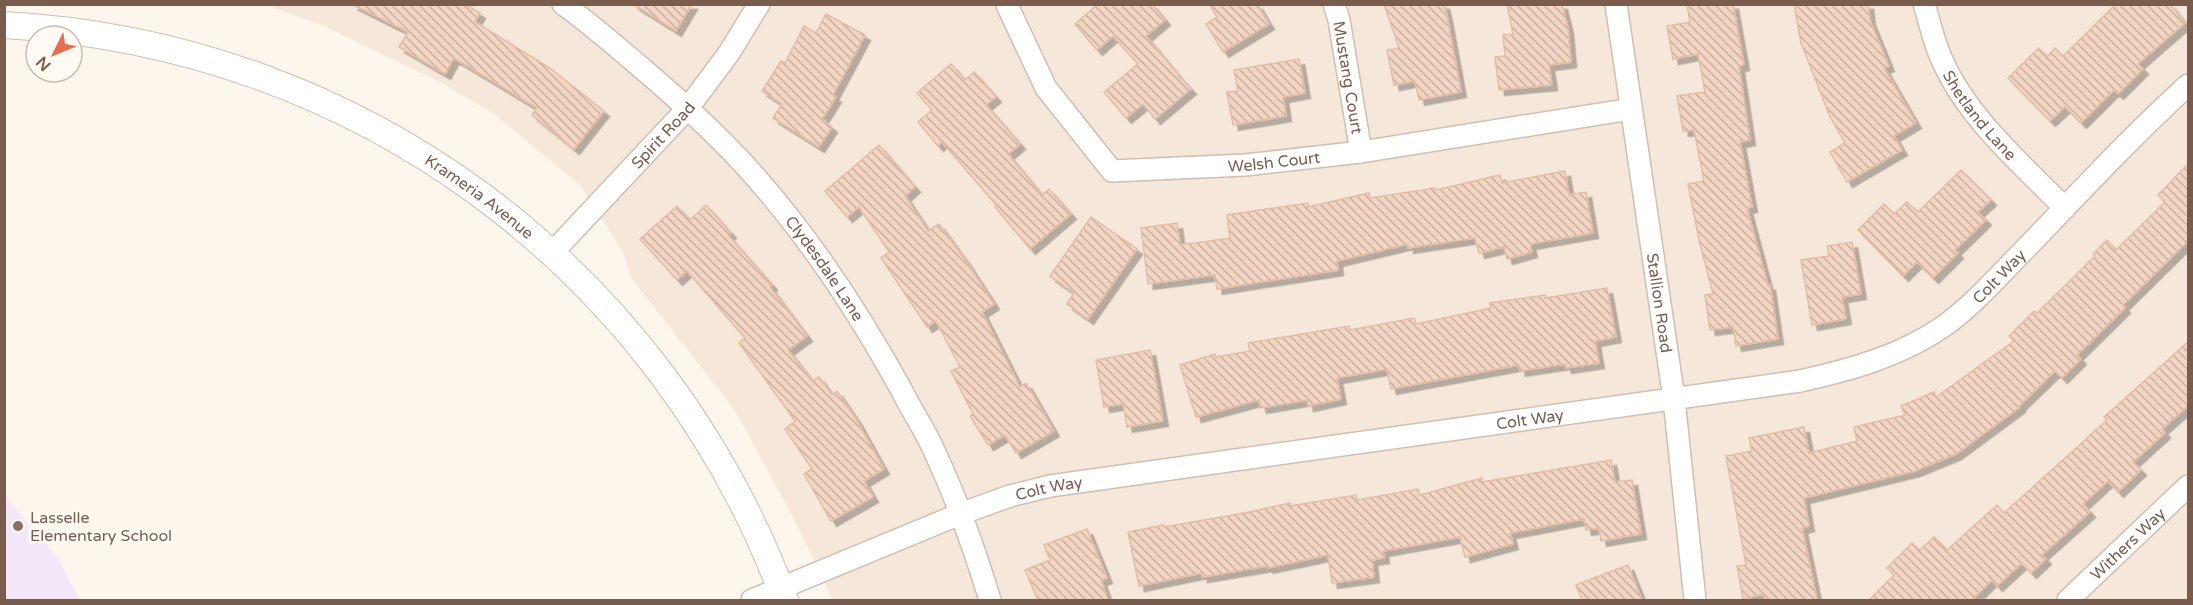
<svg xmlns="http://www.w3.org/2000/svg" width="2193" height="605" font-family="'Varela Round',sans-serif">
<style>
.residential{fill:#f5e8da}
.education{fill:#f3e8fa}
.building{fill:url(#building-back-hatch);stroke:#e6bba3;stroke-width:1.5;filter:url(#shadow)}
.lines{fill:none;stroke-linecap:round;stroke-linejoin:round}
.minor-casing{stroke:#d1beb0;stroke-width:24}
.tertiary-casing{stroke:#d1beb0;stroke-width:28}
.minor{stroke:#fff;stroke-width:21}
.tertiary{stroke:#fff;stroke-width:26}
.education-dot{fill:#8d6e63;stroke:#fffaf3;stroke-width:2}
.labels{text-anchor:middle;stroke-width:6;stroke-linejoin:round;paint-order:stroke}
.street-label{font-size:16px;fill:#7a5c4d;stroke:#fffaf3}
.education-label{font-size:16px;fill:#785e54;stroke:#fffaf3;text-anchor:start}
</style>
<defs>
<pattern id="building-back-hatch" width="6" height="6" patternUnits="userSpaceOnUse" patternTransform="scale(1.5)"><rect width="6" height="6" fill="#f3d5c3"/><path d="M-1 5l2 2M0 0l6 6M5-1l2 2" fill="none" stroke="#cab0a1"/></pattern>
<filter id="shadow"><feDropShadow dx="5.5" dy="5.5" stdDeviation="0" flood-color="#0004"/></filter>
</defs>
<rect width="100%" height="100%" fill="#fdf6ec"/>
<path class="residential" d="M266 5H2188V600H833L795 521 736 412 632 279 622 250 581 186 494 114 440 82 326 27Z"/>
<path class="education" d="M4 495 58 558 80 600H5Z"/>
<path class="building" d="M352 4H465L480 13 475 22 550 68 604 111 574 149 532 115 537 108 454 58 445 74 399 47 408 32Z
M633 4H692L676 31Z
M1098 4H1152L1165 20 1146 36 1180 77 1177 79 1181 78 1191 89 1155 119 1143 104 1126 118 1104 92 1138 64 1113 36 1097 50 1075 24Z
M1209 4H1257L1269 24 1223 52 1206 24 1217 17Z
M1384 4H1444L1447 16 1461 92 1419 100 1415 81 1394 85 1387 50 1399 48Z
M1507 4H1562L1568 28 1571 62 1549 65 1552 85 1499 90 1495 57 1505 56 1503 35 1513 34Z
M1687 4H1733L1744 65 1739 66 1750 140 1740 142 1752 207 1747 208 1768 286 1770 285 1778 339 1736 346 1733 327 1710 330 1705 295 1713 294 1699 240 1688 184 1704 181 1694 130 1683 131 1677 96 1705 92 1698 54 1673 59 1667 26 1690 22Z
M1794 4H1868L1870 20 1889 66 1884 68 1916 123 1894 136 1902 150 1847 182 1830 152 1845 143 1830 117 1801 43Z
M2116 4H2170L2185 23 2138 64 2143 69 2118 94 2114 90 2081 123 2065 107 2050 121 2008 78 2039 48 2047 57 2055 48 2063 56Z
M826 14 865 35 833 95 836 97 822 119 832 127 819 147 773 118 782 104 762 91 781 61 785 63 804 26 816 33Z
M1299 59 1305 93 1283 97 1286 116 1233 125 1227 92 1238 91 1234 70Z
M951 64 965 80 974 72 996 97 986 105 1020 144 1008 154 1042 195 1049 189 1071 214 1030 249 995 207 997 206 942 142 938 146 918 122 932 110 917 93Z
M879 145 915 187 905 196 928 231 939 224 966 261 994 304 982 312 1020 387 1026 383 1054 431 1016 453 1005 435 988 445 970 416 973 414 951 371 960 367 936 321 927 327 881 258 889 252 859 207 847 217 825 191Z
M2188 164V241L2123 305 2125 308 2077 355 2081 359 2062 378 2055 371 2019 406 2020 407 1956 454 1915 471 1804 498 1809 526 1802 528 1817 600H1765L1764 594 1743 599 1737 566 1746 565 1726 456 1752 451 1749 438 1804 427 1809 453 1857 441 1854 427 1905 415 1901 406 1934 392 1936 397 2014 341 2009 336 2034 311 2037 313 2095 256 2093 254 2107 240 2116 250 2165 202 2158 195Z
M1961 170 1991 200 1978 212 1986 220 1955 250 1958 253 1933 278 1917 262 1903 276 1858 230 1884 204 1894 214 1907 202 1918 212Z
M1565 171 1569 195 1586 192 1593 233 1530 244 1532 252 1507 259 1504 247 1479 253 1475 238 1408 248V244L1337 261 1338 270 1217 289 1215 275 1148 284 1141 228 1177 223 1180 244 1196 243 1230 238 1227 215 1308 203V207L1369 193 1370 198 1435 188 1436 190 1500 175 1502 183Z
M706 205 731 233 728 235 772 285 770 287 807 336 788 350 812 381 819 377 832 395 837 391 856 419 884 469 864 481 873 497 831 521 804 474 812 469 785 429 795 421 739 343 745 338 687 271 677 280 640 239 677 206 690 220Z
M1091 217 1137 249 1088 319 1067 304 1074 293 1050 276Z
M1852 242 1861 294 1842 297 1846 319 1812 325 1801 260 1829 256 1827 246Z
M1607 288 1616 337 1595 341 1599 363 1566 368 1565 364 1520 371 1519 365 1391 389 1387 369 1337 378 1341 399 1308 406 1307 400 1261 408 1259 400 1196 417 1180 365 1215 354 1216 357 1250 351 1248 343 1349 326 1350 330 1414 318 1416 324 1491 308 1490 303 1545 295V298Z
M2188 342V406L2162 429 2165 433 2133 462 2141 470 2118 492 2108 481 2083 504 2090 512 2042 555 2046 559 2031 573 2022 563 1997 586 1992 580 1972 600H1869L1894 575 1887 568 1912 543 1920 550 1934 537 1947 550 1997 505 2004 513 2107 420 2104 417Z
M1150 350 1163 421 1127 427 1123 404 1104 407 1096 360Z
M1611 460 1615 482 1632 480 1641 534 1601 541 1599 528 1586 530 1584 519 1510 533 1513 544 1465 557 1460 537 1383 551 1384 558 1372 560 1374 577 1332 583 1328 555 1268 568 1267 566 1202 577V573L1139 586 1128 532 1164 525V527L1245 513 1290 503V506L1356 495 1357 500 1418 489 1420 495 1482 478V482Z
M1087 529 1107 578 1101 580 1108 600H1038L1025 570 1050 560 1044 545Z
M1628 565 1642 600H1582L1576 585Z"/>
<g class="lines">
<defs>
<g id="minor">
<path id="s1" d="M563 4C592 25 618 48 644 70 678 99 711 129 741 161 805 230 857 309 902 391 913 413 927 433 936 455 958 502 975 551 990 600"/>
<path id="s2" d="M1334 4 1339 20 1361 152"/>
<path id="s3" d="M1616 4 1674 399 1695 600"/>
<path id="s4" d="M1924 4C1930 23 1934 44 1943 62 1968 118 2022 165 2065 208"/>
<path id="s5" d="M1007 5 1046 88 1112 171 1245 165 1361 152 1631 109"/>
<path id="s6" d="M552 253 688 108 729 53 759 4"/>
<path id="s7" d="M752 600 960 514 1010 496 1050 486 1800 381C1850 370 1901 356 1944 326 1976 303 2003 271 2030 244 2082 190 2133 135 2188 85"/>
<path id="s8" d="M2068 600 2188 486"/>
</g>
<g id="tertiary">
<path id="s9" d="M4 25C359 44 661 268 785 600"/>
</g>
</defs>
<use href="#minor" class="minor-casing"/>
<use href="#tertiary" class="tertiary-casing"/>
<use href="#minor" class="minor"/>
<use href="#tertiary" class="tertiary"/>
</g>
<circle class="education-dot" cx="18" cy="526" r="6"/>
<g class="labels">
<g class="street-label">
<text dy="6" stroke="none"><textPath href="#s2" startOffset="75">Mustang Court</textPath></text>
<text dy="6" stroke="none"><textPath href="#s4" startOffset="126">Shetland Lane</textPath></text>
<text dy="6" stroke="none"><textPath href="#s6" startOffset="162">Spirit Road</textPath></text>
<text dy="6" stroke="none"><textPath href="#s5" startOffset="360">Welsh Court</textPath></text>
<text dy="6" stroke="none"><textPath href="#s9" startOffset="513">Krameria Avenue</textPath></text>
<text dy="6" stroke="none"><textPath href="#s1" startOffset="374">Clydesdale Lane</textPath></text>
<text dy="6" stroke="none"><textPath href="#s7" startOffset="1306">Colt Way</textPath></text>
<text dy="6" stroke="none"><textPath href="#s3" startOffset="302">Stallion Road</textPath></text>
<text dy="6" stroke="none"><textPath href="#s7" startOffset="804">Colt Way</textPath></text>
<text dy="6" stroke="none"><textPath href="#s7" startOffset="318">Colt Way</textPath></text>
<text dy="6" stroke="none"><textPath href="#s8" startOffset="82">Withers Way</textPath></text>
</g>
<g class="education-label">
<text x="30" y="523">Lasselle<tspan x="30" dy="18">Elementary School</tspan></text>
</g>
</g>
<rect width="2193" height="605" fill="none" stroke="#7a5c4d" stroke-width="12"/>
<g transform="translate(54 54) rotate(227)"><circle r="28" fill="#fffaf3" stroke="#cabbb1" stroke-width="1.5"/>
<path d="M0-4.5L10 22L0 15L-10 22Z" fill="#e76f51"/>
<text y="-9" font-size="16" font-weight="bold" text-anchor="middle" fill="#7a5c4d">N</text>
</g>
</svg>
